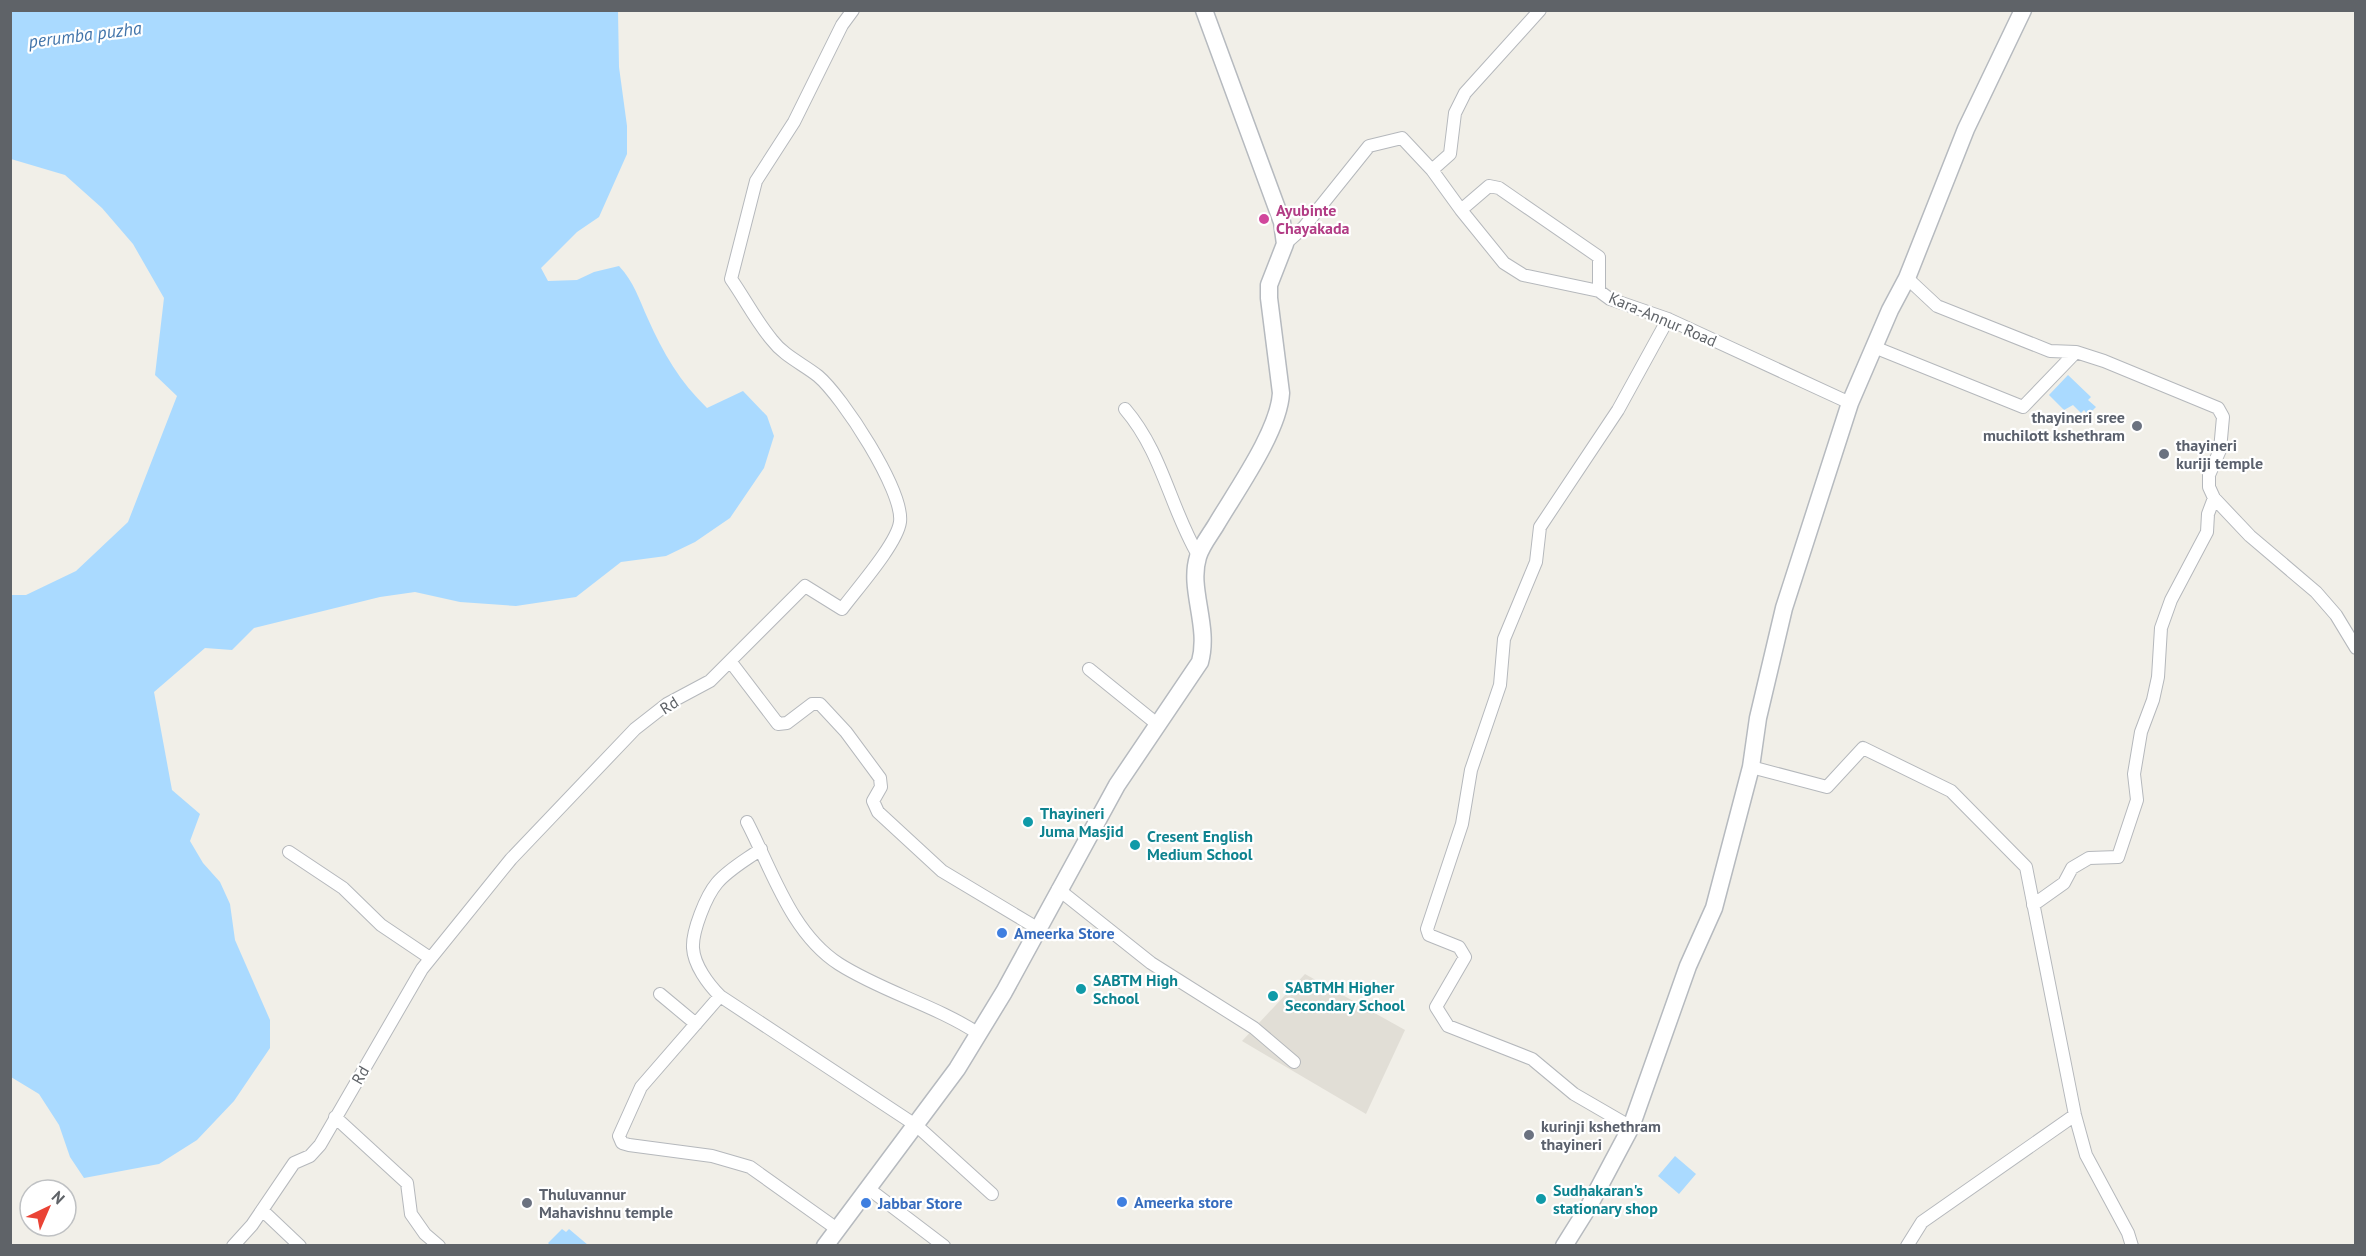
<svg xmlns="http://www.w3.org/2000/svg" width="2366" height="1256" font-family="'PT Sans',sans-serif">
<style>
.education{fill:#e1ded6}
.water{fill:#aadaff}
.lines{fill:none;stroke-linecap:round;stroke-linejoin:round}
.minor-casing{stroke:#b5b8bc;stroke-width:14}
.secondary-casing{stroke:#b6babf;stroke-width:19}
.minor{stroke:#fff;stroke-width:12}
.secondary{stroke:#fff;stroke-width:16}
.hotel-dot{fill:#d1479c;stroke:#fff;stroke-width:2}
.worship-dot{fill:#6b7280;stroke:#fff;stroke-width:2}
.culture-dot{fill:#0f9aa8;stroke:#fff;stroke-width:2}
.shop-dot{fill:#3f7fe0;stroke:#fff;stroke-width:2}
.labels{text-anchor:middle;stroke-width:4.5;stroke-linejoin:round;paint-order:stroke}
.hotel-label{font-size:16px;font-weight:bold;fill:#b23c85;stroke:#fff;text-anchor:start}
.street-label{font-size:16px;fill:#5f6368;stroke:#fff}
.worship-label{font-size:16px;font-weight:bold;fill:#5b616d;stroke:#fff;text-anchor:start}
.culture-label{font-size:16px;font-weight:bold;fill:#0d838f;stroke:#fff;text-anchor:start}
.shop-label{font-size:16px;font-weight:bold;fill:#366cbe;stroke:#fff;text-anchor:start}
.water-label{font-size:18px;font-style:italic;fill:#4174aa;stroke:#fff}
</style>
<rect width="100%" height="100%" fill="#f1efe8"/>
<path class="education" d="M1305 974 1405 1030 1366 1114 1242 1041Z"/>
<path class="water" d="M11 10 618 11 619 67 627 126V154L599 217 577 232 541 268 548 281 577 280 594 272 619 266C634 282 639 299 648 319 663 353 680 382 707 408L743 391 767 416 774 436 764 468 730 518 695 542 666 556 621 562 576 597 516 606 460 602 415 592 380 597 254 628 232 650 205 648 154 692 172 790 200 814 190 841 203 863 220 882 230 904 235 940 270 1020V1048L234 1101 197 1140 159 1164 84 1178 70 1157 59 1125 39 1094 11 1077V595H26L76 571 128 522 177 396 155 375 164 298 133 244 102 208 65 175 11 159Z
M2068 375 2091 397 2088 400 2096 407 2088 415 2084 410 2081 413 2073 405 2064 410 2049 395Z
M1675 1156 1696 1174 1679 1194 1658 1176Z
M562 1229 566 1232 569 1229 588 1245H550L548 1243Z"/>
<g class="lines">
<defs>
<path id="minor" d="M1432 170 1450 154 1455 113 1465 93 1540 10
M1461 210 1504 263 1523 275 1599 291
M1285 244 1304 227 1369 146 1402 138 1432 170 1461 210 1489 186 1499 188 1599 257V291L1610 299 1668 319 1850 403
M1907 278 1937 306 2050 351 2076 352 2104 361 2218 408 2223 417 2220 450 2209 475V487L2214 498 2250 536 2316 592 2336 615 2356 648
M1874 347 2023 407 2076 352
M1125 409C1162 452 1170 507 1198 555
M730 661 805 586 842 609C856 590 897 544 900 522 904 491 842 396 818 376 803 364 784 356 772 340 756 321 745 299 731 279L756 181 794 122 842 25 853 10
M1089 669 1157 724
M1751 767 1827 787 1863 748 1951 791 2026 867 2075 1115 2086 1155 2128 1233 2132 1246
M747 822C772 870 791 933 839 964 883 992 935 1005 979 1034
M289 852 343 888 381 925 430 958
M1058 889 1151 963 1254 1028 1294 1062
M2033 905 2064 883 2072 868 2089 858 2118 857 2137 800 2134 774 2141 732 2153 700 2158 677 2161 628 2171 600 2207 532 2208 514 2214 498
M660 994 696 1024
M720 996C708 984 694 965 693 948 692 931 706 896 717 883 729 869 746 860 761 849
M335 1117 407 1183 411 1214 425 1234 439 1246
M1631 1127 1574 1094 1532 1059 1448 1026 1436 1007 1465 957 1459 947 1429 935 1427 929 1462 824 1471 770 1500 685 1504 639 1536 562 1540 527 1618 410 1668 319
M869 1189 944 1246
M262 1210 300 1246
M837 1229 750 1167 712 1156 629 1145 622 1143 619 1136 641 1087 720 996 917 1126 992 1194
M233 1246 252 1225 294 1163 310 1156 320 1145 422 969 511 859 635 729 667 704 710 681 730 661 778 724 787 723 812 704H820L846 732 880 778 881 787 873 801 878 812 942 871 1037 928
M1907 1246 1922 1222 2075 1115"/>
<path id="secondary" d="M825 1246 957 1069 1004 992 1117 785 1200 662C1210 626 1188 589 1198 557 1201 546 1210 535 1216 525 1236 491 1279 431 1281 393L1269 298V285L1285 244 1282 222 1204 10
M1564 1246 1589 1206 1631 1127 1688 966 1714 908 1751 767 1758 718 1784 608 1850 403 1890 310 1907 278 1966 129 2023 10"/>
</defs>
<use href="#minor" class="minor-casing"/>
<use href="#secondary" class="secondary-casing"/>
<use href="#minor" class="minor"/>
<use href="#secondary" class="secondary"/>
</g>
<circle class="hotel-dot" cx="1264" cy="219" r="6"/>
<g class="worship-dot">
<circle cx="2137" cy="426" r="6"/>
<circle cx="2164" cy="454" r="6"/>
<circle cx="1529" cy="1135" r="6"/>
<circle cx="527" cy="1203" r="6"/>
</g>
<g class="culture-dot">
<circle cx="1028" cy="822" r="6"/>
<circle cx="1135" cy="845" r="6"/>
<circle cx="1081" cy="989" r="6"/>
<circle cx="1273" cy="996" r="6"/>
<circle cx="1541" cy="1199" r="6"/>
</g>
<g class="shop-dot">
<circle cx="1002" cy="933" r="6"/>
<circle cx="1122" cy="1202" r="6"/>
<circle cx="866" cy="1203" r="6"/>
</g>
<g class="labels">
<g class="hotel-label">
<text x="1276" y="216">Ayubinte<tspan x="1276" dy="18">Chayakada</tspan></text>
</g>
<g class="street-label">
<text transform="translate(1663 319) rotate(23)" y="6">Kara-Annur Road</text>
<text transform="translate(669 705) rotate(-32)" y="6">Rd</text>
<text transform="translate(360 1075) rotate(-60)" y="6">Rd</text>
</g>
<g class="worship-label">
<text x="2125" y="423" text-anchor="end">thayineri sree<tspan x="2125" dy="18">muchilott kshethram</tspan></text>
<text x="2176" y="451">thayineri<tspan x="2176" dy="18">kuriji temple</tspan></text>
<text x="1541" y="1132">kurinji kshethram<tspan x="1541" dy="18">thayineri</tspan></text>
<text x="539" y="1200">Thuluvannur<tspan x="539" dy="18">Mahavishnu temple</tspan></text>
</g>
<g class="culture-label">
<text x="1040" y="819">Thayineri<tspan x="1040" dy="18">Juma Masjid</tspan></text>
<text x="1147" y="842">Cresent English<tspan x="1147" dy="18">Medium School</tspan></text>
<text x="1093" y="986">SABTM High<tspan x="1093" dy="18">School</tspan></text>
<text x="1285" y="993">SABTMH Higher<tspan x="1285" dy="18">Secondary School</tspan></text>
<text x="1553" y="1196">Sudhakaran's<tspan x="1553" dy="18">stationary shop</tspan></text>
</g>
<g class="shop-label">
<text x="1014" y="939">Ameerka Store</text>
<text x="1134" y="1208">Ameerka store</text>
<text x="878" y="1209">Jabbar Store</text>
</g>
<g class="water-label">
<text transform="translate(85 35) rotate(-7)" y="6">perumba puzha</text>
</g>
</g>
<rect width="2366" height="1256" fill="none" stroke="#5f6368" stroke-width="24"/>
<g transform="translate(48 1208) rotate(44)"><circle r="28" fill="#ffffff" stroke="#bfc1c3" stroke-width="1.5"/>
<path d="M0-4.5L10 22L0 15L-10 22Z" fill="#ea4335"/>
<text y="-9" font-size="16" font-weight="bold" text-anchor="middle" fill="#5f6368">N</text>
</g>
</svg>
